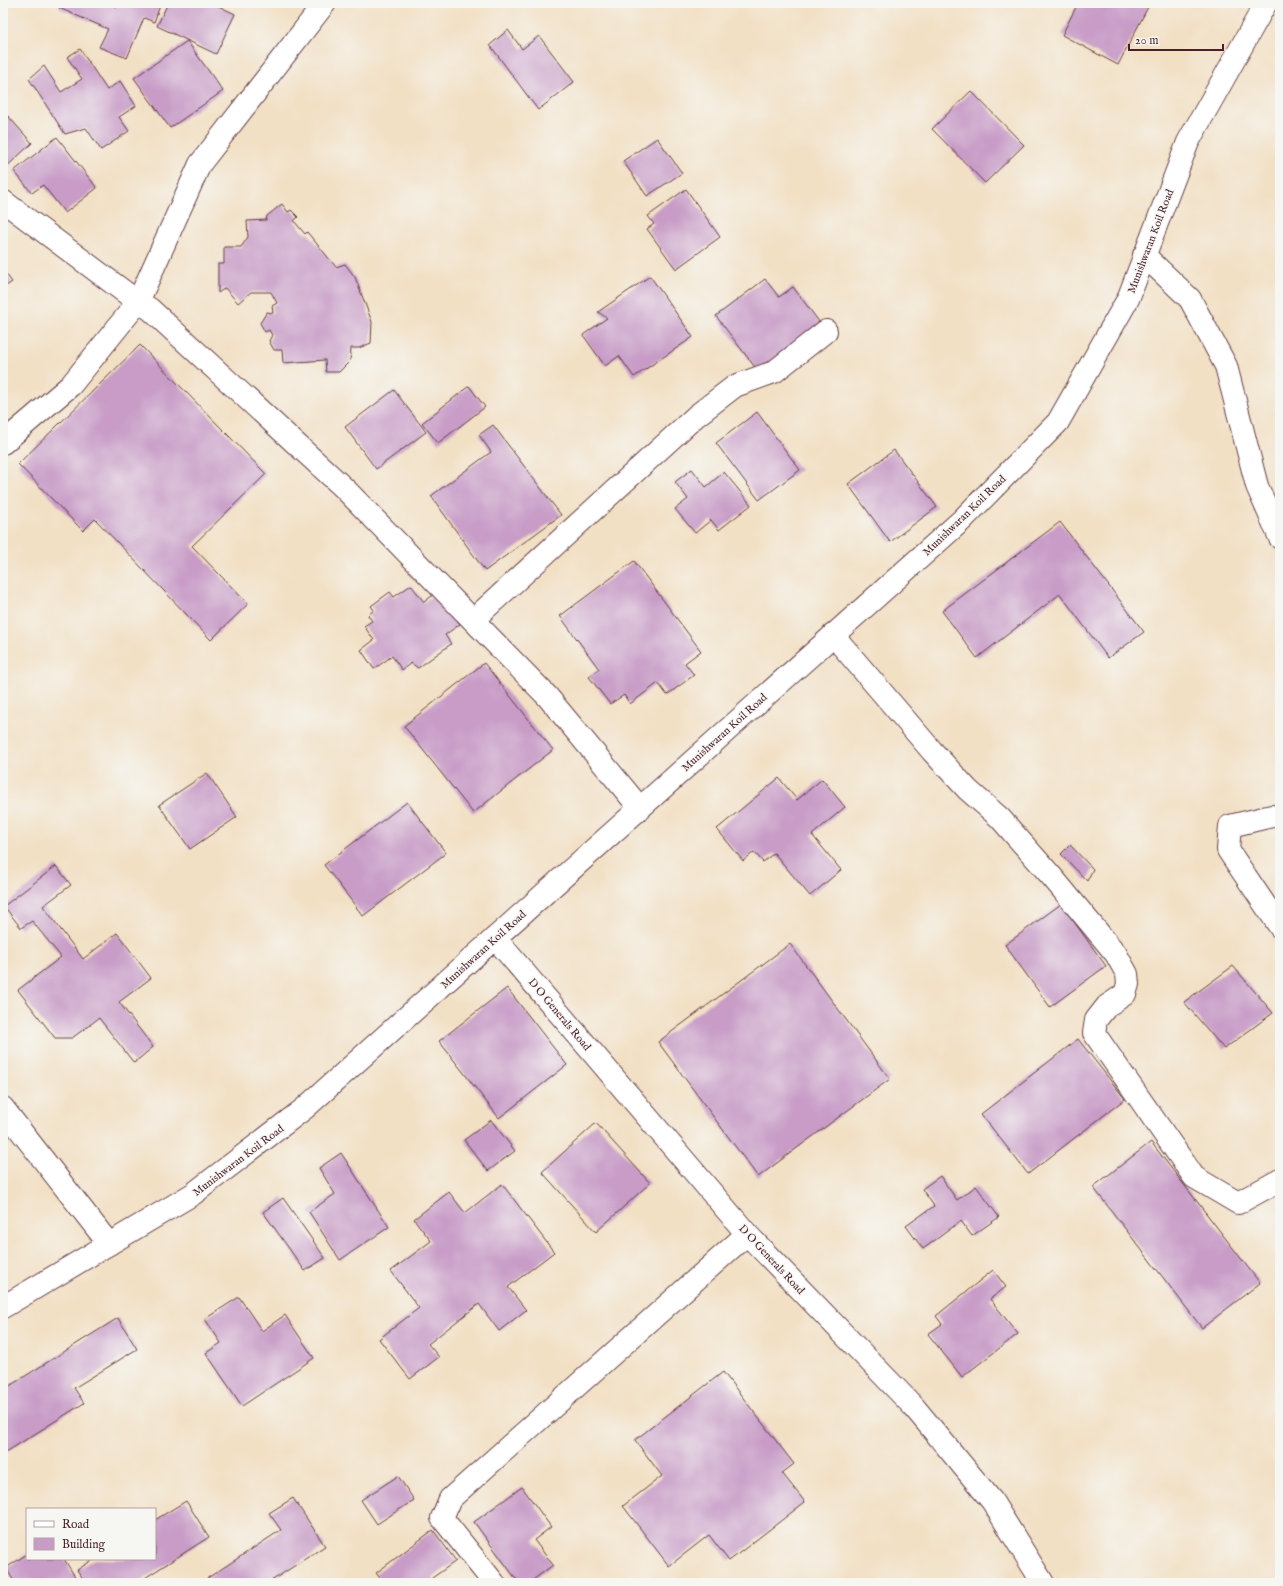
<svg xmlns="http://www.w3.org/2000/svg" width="1283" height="1586" font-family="'IM FELL English',serif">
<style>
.building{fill:#c89cc7}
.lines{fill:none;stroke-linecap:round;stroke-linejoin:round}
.minor-casing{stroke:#633c42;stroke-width:24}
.major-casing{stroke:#633c42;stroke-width:24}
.minor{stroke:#fff;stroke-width:22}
.major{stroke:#fff;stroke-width:22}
.labels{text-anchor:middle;stroke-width:3;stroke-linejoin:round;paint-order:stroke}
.street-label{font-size:11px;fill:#4a1f2b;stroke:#f6f6f2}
</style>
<rect width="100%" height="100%" fill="#f6f6f2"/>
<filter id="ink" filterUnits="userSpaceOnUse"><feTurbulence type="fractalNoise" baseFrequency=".025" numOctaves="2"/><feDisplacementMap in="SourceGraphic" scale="8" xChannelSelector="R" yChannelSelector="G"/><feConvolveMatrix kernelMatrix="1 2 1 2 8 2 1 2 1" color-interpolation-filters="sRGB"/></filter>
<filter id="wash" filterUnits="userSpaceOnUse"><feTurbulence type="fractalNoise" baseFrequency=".012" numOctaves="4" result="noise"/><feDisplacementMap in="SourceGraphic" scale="16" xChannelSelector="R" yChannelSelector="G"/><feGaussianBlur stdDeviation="0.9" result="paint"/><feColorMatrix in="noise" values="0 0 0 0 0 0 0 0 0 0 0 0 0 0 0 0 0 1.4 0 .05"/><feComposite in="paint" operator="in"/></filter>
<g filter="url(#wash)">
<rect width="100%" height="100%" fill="#f2e0c5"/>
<g id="blocks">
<path class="building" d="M62 3H107L117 7 118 3H161L154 22 144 18 127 58 99 47 108 29 59 8Z
M168 3H212L235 14 216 54 157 26Z
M1078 3H1150L1118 65 1062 35Z
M508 30 522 49 539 36 574 82 538 110 490 45Z
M187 41 223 91 170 128 134 78Z
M80 49 107 90 120 81 136 106 119 117 129 131 101 150 86 128 65 134 29 79 44 66 61 92 82 79 67 57Z
M971 91 1024 145 985 183 932 129Z
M8 116 32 143 3 170V121Z
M57 137 97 188 65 213 43 185 32 193 14 171Z
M657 138 682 173 647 196 623 161Z
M686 189 720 237 676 269 647 229 654 224 648 216Z
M282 204 288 212 291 210 298 217 294 221 305 234 307 232 336 267 345 264 355 277 372 322 371 343 359 348H351L350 361 339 372H326L325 360 283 363 282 350H274L269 341 272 335 269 330 265 332 260 323 267 312 273 313 272 306 277 303 271 292H251L238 303 225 288 218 293V264H224V247H241L248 237 247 221 266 220 267 216Z
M3 270 12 282 3 288Z
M650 276 693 337 634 377 619 356 605 366 583 335 607 318 598 312Z
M765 279 779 297 793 287 826 331 764 379 716 316Z
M140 345 266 474 192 546 248 604 211 640 95 519 83 531 18 464Z
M469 386 485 407 438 443 422 423Z
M394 390 426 432 376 469 345 427Z
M757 412 800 470 759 500 716 443Z
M493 425 561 515 485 571 431 496 491 452 479 435Z
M894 450 937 507 890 542 848 484Z
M692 469 706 487 724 472 751 505 719 530 711 520 695 533 675 509 688 499 675 482Z
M1060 522 1144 632 1108 658 1060 594 977 658 942 611Z
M634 561 701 651 685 663 694 675 667 695 658 683 630 704 624 695 610 704 589 677 599 669 560 616Z
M411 585 424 602 437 592 460 624 445 635 451 644 418 668 411 663 402 670 392 656 374 669 361 650 374 640 364 626 372 621 368 615 374 610 371 606 390 592 394 597Z
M484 663 553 750 473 813 404 726Z
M207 773 237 817 190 849 159 805Z
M779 778 797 800 822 779 845 807 812 835 841 870 810 896 774 853 763 862 754 852 743 861 717 829Z
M407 802 446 853 363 916 324 865Z
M1070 845 1093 869 1087 881 1061 854Z
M56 866 71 885 43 906 83 959 117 933 151 978 119 1002 153 1047 134 1063 99 1018 72 1038H55L18 990 61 957 32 921 21 928 4 906Z
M1061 904 1106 966 1050 1007 1005 945Z
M790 944 890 1079 758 1177 658 1042Z
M1233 966 1273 1013 1224 1049 1184 1002Z
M507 988 567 1065 499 1118 439 1041Z
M1078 1039 1125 1099 1028 1174 981 1114Z
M491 1120 515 1151 488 1171 464 1140Z
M596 1123 650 1183 596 1232 542 1172Z
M1151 1142 1260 1283 1202 1328 1093 1187Z
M341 1153 389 1227 340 1260 309 1212 335 1194 319 1168Z
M940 1176 957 1200 976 1186 999 1217 972 1236 961 1221 923 1249 906 1226 934 1206 922 1189Z
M502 1184 554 1252 508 1287 526 1310 499 1331 479 1304 428 1344 439 1357 410 1379 379 1339 419 1308 391 1271 431 1241 414 1219 449 1192 465 1213Z
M283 1198 325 1258 305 1271 263 1212Z
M993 1270 1006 1287 990 1299 1018 1334 962 1377 928 1334 942 1324 936 1316Z
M239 1297 262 1331 285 1315 314 1358 242 1406 206 1353 221 1343 205 1319Z
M118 1318 137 1349 74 1388 84 1403 3 1454V1390Z
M723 1372 794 1464 782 1473 805 1502 729 1561 709 1535 669 1566 623 1506 662 1476 635 1440Z
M398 1476 414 1500 377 1524 361 1500Z
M522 1487 551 1527 534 1540 553 1565 529 1583H519L474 1522Z
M293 1498 325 1546 268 1583H200L281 1530 269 1513Z
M186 1501 209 1537 137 1583H86L77 1570 94 1559H155V1520Z
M433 1530 456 1561 432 1578 435 1583H384L376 1573Z
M27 1554V1559H64L79 1583H15L6 1568Z"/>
</g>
</g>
<g filter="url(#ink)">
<use href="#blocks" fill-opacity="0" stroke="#633c42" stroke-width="1"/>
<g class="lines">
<defs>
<path id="minor" d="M3 201 138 302 150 309 345 489 547 696 640 808
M1144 255 1190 299 1226 366 1257 486 1280 538
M3 443 71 385 138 302 200 164 325 3
M473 620 696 416 735 386 774 372 826 331
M833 635 932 751 968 790 1000 818 1053 878 1116 954 1127 974 1128 984 1125 994 1107 1006 1096 1020 1094 1033 1194 1177 1238 1203 1280 1180
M1272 816 1230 826 1228 850 1280 927
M495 938 747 1234 914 1407 992 1501 1043 1583
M3 1108 109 1244
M494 1583 442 1518 450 1499 747 1234"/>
<path id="major" d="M3 1307 193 1194 305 1108 962 520 1058 422 1128 299 1188 142 1266 3"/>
</defs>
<use href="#minor" class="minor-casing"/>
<use href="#major" class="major-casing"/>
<use href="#minor" class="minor"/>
<use href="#major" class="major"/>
</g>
</g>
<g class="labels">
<g class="street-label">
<text transform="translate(1150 241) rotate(-69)" y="4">Munishwaran Koil Road</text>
<text transform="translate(964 515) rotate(-44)" y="4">Munishwaran Koil Road</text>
<text transform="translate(724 732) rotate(-42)" y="4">Munishwaran Koil Road</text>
<text transform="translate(483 949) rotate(-42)" y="4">Munishwaran Koil Road</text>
<text transform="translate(560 1014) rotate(50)" y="4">D O Generals Road</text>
<text transform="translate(238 1160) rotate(-37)" y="4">Munishwaran Koil Road</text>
<text transform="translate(772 1259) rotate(47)" y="4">D O Generals Road</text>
</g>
</g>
<rect width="1283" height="1586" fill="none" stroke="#f6f6f2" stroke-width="16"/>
<rect x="26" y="1508" width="130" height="52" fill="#f6f6f2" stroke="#b1a0a2"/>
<rect x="34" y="1521" width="20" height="6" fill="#ffffff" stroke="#b1a0a2"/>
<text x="62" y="1528" font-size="12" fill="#4a1f2b">Road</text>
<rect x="34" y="1538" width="20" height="12" fill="#c89cc7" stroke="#b1a0a2"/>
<text x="62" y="1548" font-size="12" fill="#4a1f2b">Building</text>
<path d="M1129 44v6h94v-6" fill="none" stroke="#4a1f2b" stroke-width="2"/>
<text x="1135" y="44" font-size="12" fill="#4a1f2b" stroke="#f6f6f2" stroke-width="3" paint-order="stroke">20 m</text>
</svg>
